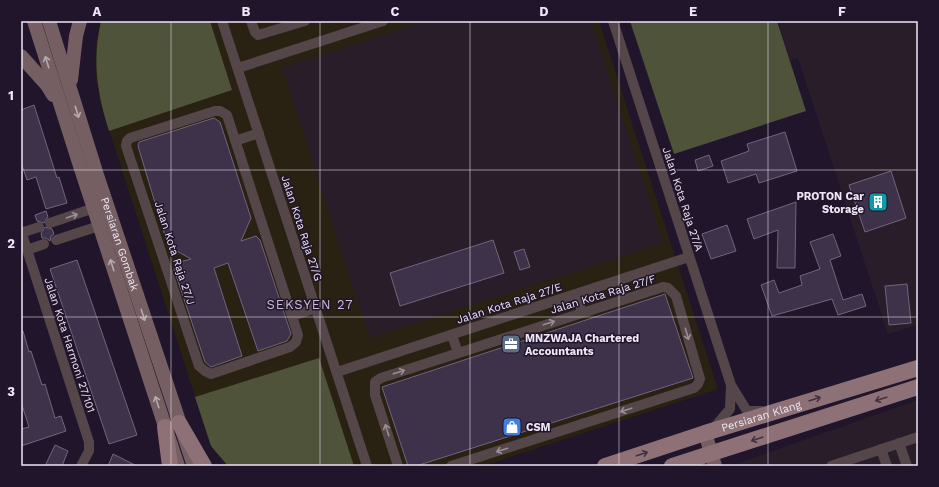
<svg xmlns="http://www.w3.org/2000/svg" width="939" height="487" font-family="'Work Sans',sans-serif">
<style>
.commercial{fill:#292111}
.industrial{fill:#2a1d2a}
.forest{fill:#4e5339}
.building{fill:#3e324a;stroke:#71647e}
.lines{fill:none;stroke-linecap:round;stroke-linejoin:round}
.street{stroke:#554649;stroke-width:10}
.secondary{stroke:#755f63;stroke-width:14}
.primary{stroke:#8e7177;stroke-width:16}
.oneway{stroke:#b7a9b3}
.oneway2{stroke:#998e96}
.oneway3{stroke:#423142}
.grid{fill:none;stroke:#ede6f5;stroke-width:1;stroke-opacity:0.55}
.labels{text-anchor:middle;stroke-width:3;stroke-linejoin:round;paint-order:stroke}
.poi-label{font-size:11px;font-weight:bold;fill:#ede6f5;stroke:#21152b;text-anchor:start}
.street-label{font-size:11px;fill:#ede6f5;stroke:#21152b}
.quarter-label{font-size:13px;letter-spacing:1px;fill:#cabbd9;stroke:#21152b}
.neatline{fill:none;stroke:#ede6f5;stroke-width:1.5}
.grid-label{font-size:13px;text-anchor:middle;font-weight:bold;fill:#ede6f5}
</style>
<rect width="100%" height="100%" fill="#21152b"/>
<path class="commercial" d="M101 21H599L718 389 483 466H228L211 446 100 102 96 77V44Z"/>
<path class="industrial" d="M426 21H591L663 243 370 338 282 68Z
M778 21H918V325L888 334 798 58 790 60Z
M918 400V466H730Z"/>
<path class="forest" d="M101 21H210L232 90 109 131C97 92 92 61 101 21Z
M630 21H777L806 111 674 154Z
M319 358 354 466H228L211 446 195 397Z"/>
<path class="building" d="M34 105 57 178 59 177 67 203 46 209 36 177 27 180 21 162V110Z
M214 118 220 122 251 218 241 241 256 236 260 240 291 334 287 341 258 351 228 263 214 268 242 356 211 367 205 362 174 269 176 263 191 259 168 246 138 146 139 142Z
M785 132 797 171 759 183 756 174 728 183 721 161 749 151 747 144Z
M709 155 713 166 698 171 695 160Z
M891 171 906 218 865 232 849 185Z
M796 202 795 268H777L778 230 754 239 747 219Z
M46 211 48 217 44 223 37 221 35 215Z
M727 225 736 251 711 259 702 234Z
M45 227 52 229 54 234 51 236 50 241 46 238H42L41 233Z
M833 234 841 256 830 260 843 300 862 294 866 306 838 315 832 299 772 316 761 285 774 280 779 293 802 285 800 276 820 269 810 242Z
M493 240 504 273 400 306 390 273Z
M524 249 530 267 520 270 514 252Z
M77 260 137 435 109 444 50 269Z
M907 284 911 323 889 325 885 286Z
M665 294 693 378 416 466H408L382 387Z
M21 331H23L29 352 31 351 42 385 45 384 55 418 61 416 66 431 21 446V429L29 427 21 402Z
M55 445 68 451 62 466H45Z
M113 454 137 466H108Z"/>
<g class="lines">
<path class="street" d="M222 21 367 466
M251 21 255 32 258 35 305 21
M613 21 731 385 747 411H761
M238 68 383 21
M215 111H220L227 115 298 335 296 342 290 347 211 374 205 371 199 366 126 146 127 141 130 138Z
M235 141 259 133
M50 223 94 208
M21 231 89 442V451L81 466
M21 233 39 227
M56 240 99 226
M27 250 44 244
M576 294 582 312
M292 316 316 308
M452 335 458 353
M337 372 689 257
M713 429 730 409 731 385
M899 443 907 466
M881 449 887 466
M398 466 375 395V382L381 378 663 287 668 288 676 296 700 379 698 384 694 388 451 466
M831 466 918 437"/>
<g class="secondary">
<path d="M34 21 80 166 178 466"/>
<path id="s1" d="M49 21 97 175 194 466"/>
<path d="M21 56 47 85 53 95"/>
<path d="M71 80 76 36 80 21"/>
<path d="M705 433 715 466"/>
</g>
<g class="primary">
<path d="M179 423 204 466"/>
<path d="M165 427 170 466"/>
<path id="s2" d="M605 466 705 433 918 368"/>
<path d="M672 466 918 387"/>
</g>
</g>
<defs><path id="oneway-shaft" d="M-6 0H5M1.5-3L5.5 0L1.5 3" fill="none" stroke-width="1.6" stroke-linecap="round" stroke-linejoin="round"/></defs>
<g class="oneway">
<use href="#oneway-shaft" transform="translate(47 62) rotate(-107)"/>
<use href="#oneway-shaft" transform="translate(77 112) rotate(73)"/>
<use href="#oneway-shaft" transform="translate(112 265) rotate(-108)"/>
<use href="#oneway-shaft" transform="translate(143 315) rotate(72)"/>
<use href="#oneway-shaft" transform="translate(157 402) rotate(-108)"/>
</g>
<g class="oneway2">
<use href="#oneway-shaft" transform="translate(72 216) rotate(-19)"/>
<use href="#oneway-shaft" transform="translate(549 323) rotate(-18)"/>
<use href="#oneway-shaft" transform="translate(687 334) rotate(74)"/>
<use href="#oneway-shaft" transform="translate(399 372) rotate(-18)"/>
<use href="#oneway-shaft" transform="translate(626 410) rotate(162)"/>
<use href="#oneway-shaft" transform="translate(387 430) rotate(-108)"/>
<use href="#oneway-shaft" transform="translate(502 450) rotate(162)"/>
</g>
<g class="oneway3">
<use href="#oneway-shaft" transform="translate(815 399) rotate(-17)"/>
<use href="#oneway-shaft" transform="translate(881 399) rotate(162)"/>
<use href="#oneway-shaft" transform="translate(757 439) rotate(162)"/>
<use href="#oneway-shaft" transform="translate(642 454) rotate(-18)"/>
</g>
<path class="grid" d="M171 21V466M320 21V466M470 21V466M619 21V466M768 21V466M21 170H918M21 317H918"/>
<defs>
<symbol id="building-square" viewBox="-11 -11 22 22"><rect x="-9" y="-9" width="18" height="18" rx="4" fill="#0f9aa8" stroke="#21152b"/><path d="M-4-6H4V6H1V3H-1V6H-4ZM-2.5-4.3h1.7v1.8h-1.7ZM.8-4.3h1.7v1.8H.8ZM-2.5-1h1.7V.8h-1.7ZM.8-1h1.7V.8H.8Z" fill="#fff"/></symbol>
<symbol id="office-square" viewBox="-11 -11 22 22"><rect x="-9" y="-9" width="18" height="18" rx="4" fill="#5c6f8a" stroke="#21152b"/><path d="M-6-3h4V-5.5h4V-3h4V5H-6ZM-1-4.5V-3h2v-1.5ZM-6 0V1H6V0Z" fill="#fff"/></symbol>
<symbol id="shop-square" viewBox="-11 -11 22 22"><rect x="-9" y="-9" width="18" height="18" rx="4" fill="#3f7fe0" stroke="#21152b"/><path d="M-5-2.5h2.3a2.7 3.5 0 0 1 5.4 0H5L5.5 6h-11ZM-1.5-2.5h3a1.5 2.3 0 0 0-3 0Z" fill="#fff"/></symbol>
</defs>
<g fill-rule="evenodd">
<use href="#building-square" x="867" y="191" width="22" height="22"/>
<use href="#office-square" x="500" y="333" width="22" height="22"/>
<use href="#shop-square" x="501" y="416" width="22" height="22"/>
</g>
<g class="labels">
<g class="poi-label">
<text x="864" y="200" text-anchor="end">PROTON Car<tspan x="864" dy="13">Storage</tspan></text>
<text x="525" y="342">MNZWAJA Chartered<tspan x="525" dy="13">Accountants</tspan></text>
<text x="526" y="431">CSM</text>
</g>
<g class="street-label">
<text transform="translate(683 199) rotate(72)" y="4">Jalan Kota Raja 27/A</text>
<text transform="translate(302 228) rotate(72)" y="4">Jalan Kota Raja 27/G</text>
<text dy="4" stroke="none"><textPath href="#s1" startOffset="234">Persiaran Gombak</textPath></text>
<text transform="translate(175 253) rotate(72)" y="4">Jalan Kota Raja 27/J</text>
<text transform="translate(603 294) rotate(-17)" y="4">Jalan Kota Raja 27/F</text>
<text transform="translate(509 303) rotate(-18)" y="4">Jalan Kota Raja 27/E</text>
<text transform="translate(70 345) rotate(72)" y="4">Jalan Kota Harmoni 27/101</text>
<text dy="4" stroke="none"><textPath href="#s2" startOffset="164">Persiaran Klang</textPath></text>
</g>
<g class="quarter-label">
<text x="310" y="309">SEKSYEN 27</text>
</g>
</g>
<rect width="939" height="487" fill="none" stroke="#21152b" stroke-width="44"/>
<rect x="22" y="22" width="895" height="443" class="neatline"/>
<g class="grid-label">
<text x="97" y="16">A</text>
<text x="246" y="16">B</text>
<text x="395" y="16">C</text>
<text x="544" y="16">D</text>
<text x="693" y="16">E</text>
<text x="842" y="16">F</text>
<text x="11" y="100">1</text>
<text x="11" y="248">2</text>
<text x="11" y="396">3</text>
</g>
</svg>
